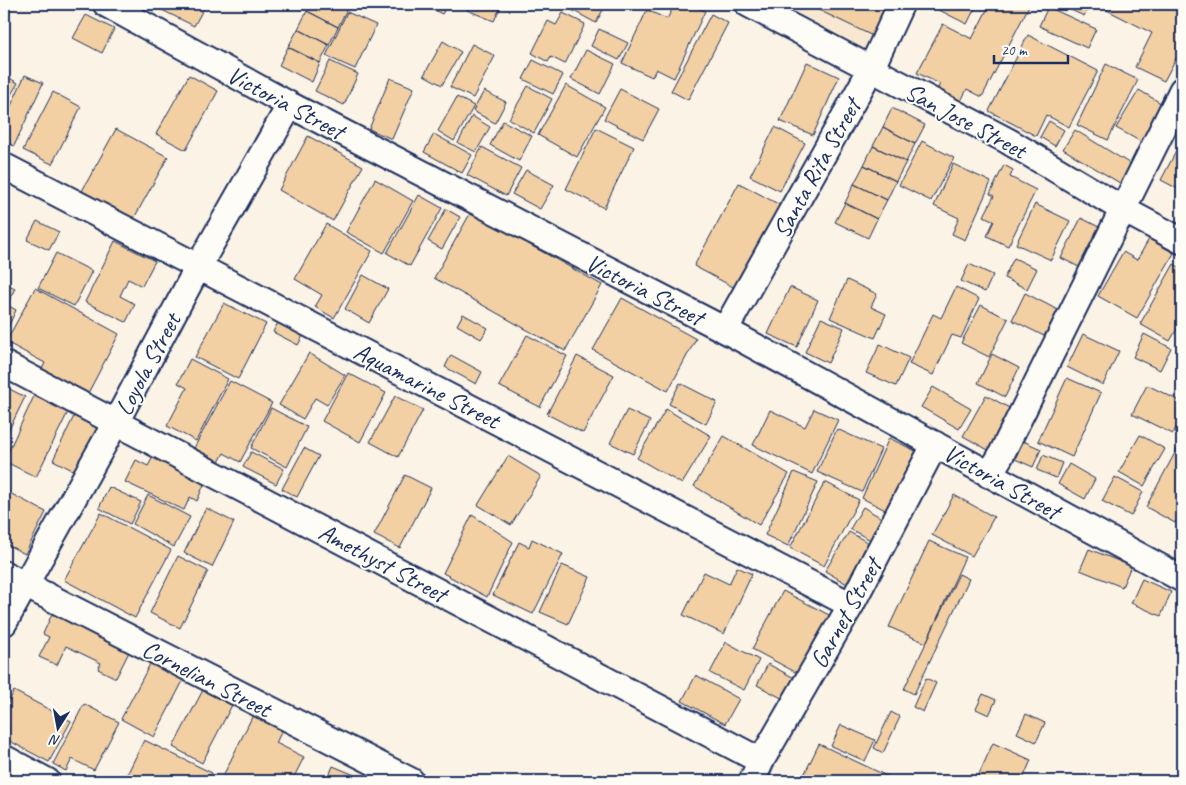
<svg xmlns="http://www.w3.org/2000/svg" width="1186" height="785" font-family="Caveat,sans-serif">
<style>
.built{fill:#f8e8d2}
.building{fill:#f2d0a3;stroke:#1b2f5e}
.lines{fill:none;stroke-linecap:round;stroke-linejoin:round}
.minor-casing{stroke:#1b2f5e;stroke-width:29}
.minor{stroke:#fdfcf7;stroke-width:25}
.labels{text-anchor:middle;stroke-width:4;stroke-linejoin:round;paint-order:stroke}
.street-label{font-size:25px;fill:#1b2f5e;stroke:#fdfcf7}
</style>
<rect width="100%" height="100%" fill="#fbf3e6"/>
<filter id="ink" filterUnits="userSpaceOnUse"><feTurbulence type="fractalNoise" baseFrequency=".02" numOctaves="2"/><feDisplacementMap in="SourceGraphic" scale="10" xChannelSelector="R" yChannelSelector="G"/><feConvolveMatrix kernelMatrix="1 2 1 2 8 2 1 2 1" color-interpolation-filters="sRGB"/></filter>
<g filter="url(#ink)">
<path class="built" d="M770 4H890L866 52Z"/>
<path class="building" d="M155 4H206L194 26 154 6Z
M311 4H337L347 9 338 27 307 11Z
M423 4H448L442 14Z
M470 4H502L494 21 467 10Z
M572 4H606L596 23 570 9Z
M675 4H691L705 11 674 78 656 69 652 77 622 63 647 10 667 19Z
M806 4H894L877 38Z
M940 4H977L967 24 937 9Z
M990 4H1030L982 97 967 89 958 107 934 95 940 84 917 73 943 24 972 39Z
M1058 4H1091L1084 16Z
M1095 4H1182V47L1164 81 1135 67 1152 33Z
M1048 7 1096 29 1087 48 1039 26Z
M307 11 338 27 329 45 298 29Z
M347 12 376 25 355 69 326 56Z
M563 13 585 24 565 64 551 57 548 62 532 53 548 21 556 25Z
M711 14 728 23 688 100 671 91Z
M86 15 114 29 102 53 73 38Z
M298 29 329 45 320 63 288 47Z
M599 29 628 43 619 60 591 46Z
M1028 35 1098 71 1069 127 1046 115 1036 136 989 111Z
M443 41 461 52 442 85 424 75Z
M472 44 495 56 473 98 450 87Z
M288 47 320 63 312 82 279 65Z
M586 50 615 64 600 94 571 79Z
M533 60 563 75 553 94 523 79Z
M330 61 358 74 344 105 315 91Z
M807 62 839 77 813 135 780 121Z
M1106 64 1138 80 1108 140 1077 125Z
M4 75 18 83 6 103 4 102Z
M25 75 43 83 14 146 4 141V121Z
M189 75 218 91 186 150 156 134Z
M390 78 414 88 392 139 369 129Z
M566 85 605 107 577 157 538 135Z
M528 86 552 99 534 133 509 119Z
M620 89 659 109 643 139 604 119Z
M1139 90 1169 108 1147 145 1116 128Z
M484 91 506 102 495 123 473 111Z
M53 92 81 107 52 164 23 150Z
M457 97 474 106 454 141 438 131Z
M892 108 925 125 915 144 883 127Z
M472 116 490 127 476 152 458 143Z
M503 121 532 136 519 161 490 145Z
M1049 121 1064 130 1055 146 1040 137Z
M775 127 805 143 780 191 750 176Z
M883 127 915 144 906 162 873 146Z
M596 128 634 147 604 208 566 189Z
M116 129 168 157 133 220 82 191Z
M1075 130 1137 168 1125 186 1063 149Z
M434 134 472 155 462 173 424 152Z
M308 136 363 166 333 221 279 190Z
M1182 140V191L1161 180Z
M922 141 954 158 931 201 899 185Z
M873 146 906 162 896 181 864 165Z
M482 147 521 168 506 196 467 175Z
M953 164 991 182 965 240 952 234 959 218 934 206Z
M864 165 896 181 887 200 854 184Z
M1004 165 1013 170 1010 177 1036 190 1008 246 987 236 994 221 984 216 994 196 990 194Z
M526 170 554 185 540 209 512 194Z
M375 179 413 201 384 253 346 232Z
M739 183 780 205 735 288 694 266Z
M854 184 887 200 877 219 845 203Z
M419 195 442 208 410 266 387 253Z
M845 203 877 219 868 238 835 222Z
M1035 204 1070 221 1051 260 1016 244Z
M446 209 460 217 442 249 428 241Z
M471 212 602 285 565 351 434 278Z
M1081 218 1105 230 1085 270 1061 258Z
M37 221 59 232 49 250 27 240Z
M326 224 372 251 334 318 315 307 322 295 295 279Z
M1149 239 1174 253 1137 318 1098 296 1123 252 1137 260Z
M115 241 155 261 142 286 128 279 120 296 135 304 126 322 85 302Z
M56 253 92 271 74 306 38 288Z
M1014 258 1037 269 1027 289 1004 278Z
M969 264 993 275 985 292 961 281Z
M1174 264 1182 269V320L1170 341 1140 324Z
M363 275 388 289 369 323 345 309Z
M847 280 877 294 871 307 886 314 875 338 830 318Z
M4 283 15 288 7 305 16 310 4 336Z
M790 287 818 300 797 347 768 334Z
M956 287 979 299 961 338 952 335 933 375 909 364 933 314 941 318Z
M35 288 119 334 86 397 40 373 45 363 6 342Z
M1025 293 1058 310 1044 336 1012 320Z
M622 298 696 339 668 391 593 350Z
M224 303 266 324 238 379 195 357Z
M981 305 1008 319 989 357 961 343Z
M463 314 488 328 481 339 457 325Z
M281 317 306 330 298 345 273 332Z
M821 318 844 328 828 363 805 352Z
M1083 334 1119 351 1103 385 1067 367Z
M1144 334 1171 348 1160 370 1133 357Z
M527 335 567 356 540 407 499 386Z
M880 344 909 358 896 386 866 373Z
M309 353 345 375 327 405 315 398 303 419 279 405Z
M992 354 1019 368 1005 397 978 383Z
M451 355 482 372 476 384 445 367Z
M577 356 614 375 583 433 547 414Z
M190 359 228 379 196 441 167 426 187 388 178 383Z
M348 373 386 393 360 442 322 421Z
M1067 378 1101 393 1072 457 1038 441Z
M230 381 272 403 240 462 224 453 219 462 194 448Z
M680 383 717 402 706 424 669 404Z
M1147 385 1182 402V415L1173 434 1132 414Z
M4 386 25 397 4 440Z
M933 387 971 409 959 429 921 407Z
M986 395 1013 410 990 451 963 436Z
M34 396 68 412 36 477 4 461Z
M395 396 423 410 398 457 370 442Z
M271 408 307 427 287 467 251 448Z
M666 409 711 436 682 484 637 458Z
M814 409 838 420 812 474 753 445 770 410 805 427Z
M627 410 650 421 633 454 610 443Z
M75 414 105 429 82 475 53 460Z
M837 429 881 449 862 492 817 472Z
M1140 435 1165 449 1144 486 1119 472Z
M724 436 789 474 759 525 694 486Z
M889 438 926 456 893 514 862 498Z
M1023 441 1041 449 1033 467 1015 459Z
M304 448 319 456 297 497 282 489Z
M1177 449 1182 452V510L1175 523 1146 507Z
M251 452 284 469 276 484 243 467Z
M1043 455 1062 463 1056 478 1037 470Z
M508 456 541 476 511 525 478 505Z
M153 457 205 482 197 501 190 497 184 510 125 482 136 460 148 466Z
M1069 464 1095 479 1085 499 1058 484Z
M794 472 818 482 788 546 765 535Z
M405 475 431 488 400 548 374 535Z
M1115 477 1143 492 1131 516 1102 501Z
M825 482 859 500 824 566 790 548Z
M109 487 141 502 130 524 99 508Z
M4 490 46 512 25 554 4 543Z
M148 495 190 517 174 547 133 524Z
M954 495 994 517 972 556 932 535Z
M863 507 890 523 878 544 850 529Z
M206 508 234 522 212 567 184 553Z
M101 513 171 550 135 618 64 580Z
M472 515 513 542 487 597 443 573Z
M849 532 878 548 854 588 825 571Z
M532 539 563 554 533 614 493 595 519 542 529 547Z
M929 541 965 557 926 643 889 627Z
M1089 549 1131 566 1122 587 1080 570Z
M178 556 208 571 180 628 150 613Z
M562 565 590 577 568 624 540 612Z
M737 567 752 574 724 634 683 615 704 572 729 584Z
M959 574 969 579 914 694 904 689Z
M1142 579 1171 592 1161 616 1131 603Z
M783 591 831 616 799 674 752 649Z
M56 605 134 642 116 678 98 669 101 663 66 646 57 665 39 657 49 637 43 634Z
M726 642 759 660 744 690 710 673Z
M151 662 184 679 154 737 121 719Z
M768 664 800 681 789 702 757 685Z
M696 675 739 699 725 724 682 701Z
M926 678 936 683 923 712 913 707Z
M203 690 232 705 202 763 173 747Z
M14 691 71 721 49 762 4 738 9 727 4 724V711Z
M983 694 996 700 989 715 976 709Z
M84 704 119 722 94 770 72 759 66 771 53 764Z
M891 712 900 717 883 753 874 748Z
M254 713 283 728 276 743 304 757 292 781H234L223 776Z
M1026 714 1045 723 1036 742 1017 733Z
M841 725 875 740 865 761 831 746Z
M144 740 212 773 208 781H124Z
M993 743 1031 760 1022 781H976Z
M819 744 889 777 887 781H801Z
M333 766 364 779 363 781H327Z"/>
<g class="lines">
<defs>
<path id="minor" d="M106 4 290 105 725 330 1182 579
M748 4 1008 141 1124 210 1182 241
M4 166 851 605
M725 330 871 69 901 4
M4 364 761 761
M989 475 1000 457 1182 90
M4 574 411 781
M4 623 116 422 198 267 290 105
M4 758 47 781
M752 781 761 761 851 605 935 444"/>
</defs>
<use href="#minor" class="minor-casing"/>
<use href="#minor" class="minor"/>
</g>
</g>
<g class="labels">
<g class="street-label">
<text transform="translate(286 102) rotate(28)" y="9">Victoria Street</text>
<text transform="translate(966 120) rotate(28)" y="9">San Jose Street</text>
<text transform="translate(816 168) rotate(-61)" y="9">Santa Rita Street</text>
<text transform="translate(645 289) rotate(27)" y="9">Victoria Street</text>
<text transform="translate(147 364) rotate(-62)" y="9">Loyola Street</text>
<text transform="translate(427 385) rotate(27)" y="9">Aquamarine Street</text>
<text transform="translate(1002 481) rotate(29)" y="9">Victoria Street</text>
<text transform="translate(383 562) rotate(28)" y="9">Amethyst Street</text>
<text transform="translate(845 613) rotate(-61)" y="9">Garnet Street</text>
<text transform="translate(207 678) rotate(27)" y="9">Cornelian Street</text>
</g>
</g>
<rect width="1186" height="785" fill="none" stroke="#fdfcf7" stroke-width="20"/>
<rect x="10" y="10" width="1166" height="765" fill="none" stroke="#1b2f5e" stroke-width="2" filter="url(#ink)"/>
<g transform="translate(58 728) rotate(191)" stroke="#fdfcf7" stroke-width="4" paint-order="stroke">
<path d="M0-4L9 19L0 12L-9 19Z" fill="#1b2f5e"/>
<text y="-8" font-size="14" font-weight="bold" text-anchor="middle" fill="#1b2f5e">N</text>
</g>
<path d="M994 55v8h74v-8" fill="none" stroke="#1b2f5e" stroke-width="2.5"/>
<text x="1001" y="55" font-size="15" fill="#1b2f5e" stroke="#fdfcf7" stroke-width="4" paint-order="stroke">20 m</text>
</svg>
